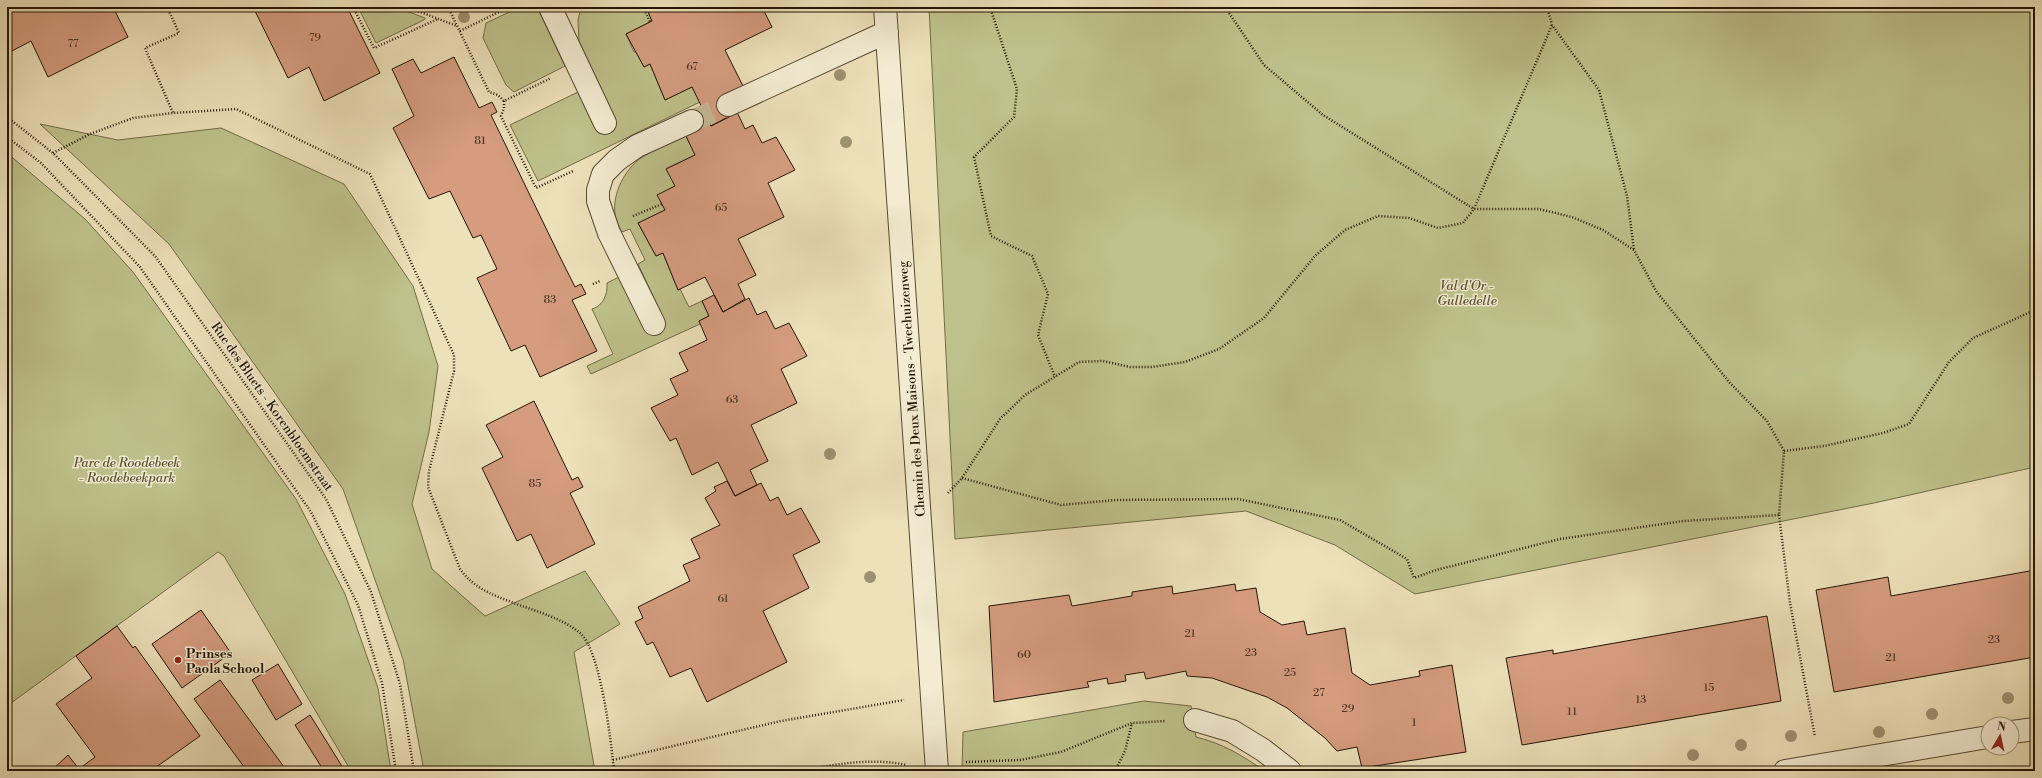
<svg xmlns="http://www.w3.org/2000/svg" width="2042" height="778" font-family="'Libre Bodoni',serif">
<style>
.green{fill:#bec18b;stroke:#716c47}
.building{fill:#d59c80;stroke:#241603}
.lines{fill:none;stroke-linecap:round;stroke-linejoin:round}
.minor-tunnel{stroke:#c5b895;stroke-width:22;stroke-dasharray:22 11;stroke-linecap:butt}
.minor-casing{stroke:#564931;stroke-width:24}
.path{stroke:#241603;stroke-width:2.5;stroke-dasharray:1 2;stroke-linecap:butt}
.minor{stroke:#f3ecd2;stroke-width:22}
.tree{fill:#9c9270}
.poi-dot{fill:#8f2418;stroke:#f3ecd2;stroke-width:1.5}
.labels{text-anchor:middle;stroke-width:3;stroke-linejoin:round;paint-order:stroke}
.number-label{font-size:11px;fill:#503822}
.park-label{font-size:13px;font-style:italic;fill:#5a5233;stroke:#f3ecd2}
.street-label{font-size:13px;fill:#241603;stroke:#f3ecd2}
.poi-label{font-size:13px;font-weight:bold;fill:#241603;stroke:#f3ecd2;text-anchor:start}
</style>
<rect width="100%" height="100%" fill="#ede1ba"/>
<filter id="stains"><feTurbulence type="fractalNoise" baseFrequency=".005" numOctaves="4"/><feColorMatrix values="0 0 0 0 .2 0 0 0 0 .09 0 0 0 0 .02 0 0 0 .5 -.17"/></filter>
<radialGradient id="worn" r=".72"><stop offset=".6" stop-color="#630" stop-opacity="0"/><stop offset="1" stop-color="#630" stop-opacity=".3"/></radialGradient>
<path class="green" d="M358 7H396L425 18 424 20 376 43Z
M520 7H537L565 66 514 92 506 85 483 38 486 23Z
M581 7H646L652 21 626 34 634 52H636L644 67 650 64 665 100 692 87 700 102 538 181 510 125 578 92 595 128 615 118 579 41 578 20Z
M929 7H2035V467L1874 503 1415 594 1335 545 1246 511 955 539Z
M40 124 118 140 221 128 344 184 413 286 438 366 429 432 412 504 432 569 485 616 585 571 620 624 574 652 595 771H424L403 659 343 489 169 244Z
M686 136 695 155 667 168 675 186 658 195 665 210 638 223 656 256 663 253 678 290 680 289 689 307 702 301 709 316 699 321 700 324 591 374 587 366 613 354 592 309C603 306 608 294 607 283L619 277 644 329 664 319 638 264 645 260 630 229 622 232C619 226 616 220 615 214 612 194 625 169 641 158 655 149 671 143 686 136Z
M7 153 85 219 133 272 296 499 345 594 378 688 391 771H351L224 556 218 552 7 706Z
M1144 701 1191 706 1196 737C1224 744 1241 755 1265 771H962L963 732Z"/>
<path class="building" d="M7 7H113L128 37 48 77 31 41 10 52 7 46Z
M253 7H347L380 73 324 101 309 67 288 78Z
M646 7H762L772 27 725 50 743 86 724 96 733 115 711 126 692 87 665 100 650 64 644 67 626 34 652 21Z
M454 57 479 108 492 102 497 112 491 115 559 255 575 287 581 284 586 294 572 300 597 351 540 377 525 345 511 351 477 278 497 269 481 235 473 238 450 191 429 199 393 128 414 116 392 69 413 59 421 73Z
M702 107 711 126 737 112 745 129 753 125 762 143 776 137 795 170 768 183 784 217 738 239 756 275 738 284 745 299 723 312 705 277 678 290 663 253 656 256 638 223 665 210 657 195 675 186 666 169 695 155 686 136 696 131 688 113Z
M714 295 723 312 749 298 757 315 766 311 775 329 789 323 807 356 781 369 797 403 751 425 768 461 750 470 757 485 735 496 718 462 692 475 676 438 670 441 651 408 678 395 670 379 688 371 679 353 707 340 699 321 709 316 702 301Z
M534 401 572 480 578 477 583 487 570 493 595 544 547 568 531 534 517 541 482 468 503 457 486 425Z
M727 481 735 496 761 483 770 501 778 497 787 515 801 508 820 542 793 555 809 588 763 611 787 662 707 702 691 668 670 677 653 642 647 645 635 622 643 618 638 607 690 581 683 565 700 558 691 539 720 525 705 498 716 491 714 487Z
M2035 570V657L1834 692 1816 590 1888 577 1891 596Z
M1235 584 1236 591 1256 588 1260 612 1282 625 1304 621 1307 635 1345 628 1352 673 1370 685 1420 676 1419 671 1452 665 1466 752 1362 768 1357 747 1337 751 1325 738 1287 708 1267 697 1212 678 1187 676 1186 671 1146 679 1144 672 1125 675 1126 681 1108 684 1107 678 1087 682 1089 687 994 702 989 606 1069 595 1072 606 1132 596V592L1172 586 1173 594Z
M201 610 231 653 182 688 152 644Z
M1767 616 1781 701 1522 745 1506 658 1553 650V654Z
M117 626 133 648 135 646 200 736 152 770 151 769 148 771H51L68 755 79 769 95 757 56 704 92 678 76 656Z
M278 664 302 704 276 720 252 680Z
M220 680 287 771H247L194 699Z
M310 715 345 771H324L295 725Z"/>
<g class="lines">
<path class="minor-tunnel" d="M692 121 728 105"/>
<defs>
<path id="minor" d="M550 7 605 123
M885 7 937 771
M728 105 887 32
M654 324 609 233 598 201V190L603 174 617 160 637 146 692 121
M1195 720 1232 731 1263 750 1290 771
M2012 732 2035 729
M1785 771 1988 737"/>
</defs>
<use href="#minor" class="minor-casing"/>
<path class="path" d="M167 7 179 33 145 48 173 113
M353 7 374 48 438 19
M407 7 457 26
M448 7 489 92 498 95 504 101 551 78
M643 7 650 22
M990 7 1017 89 1014 117 974 157 991 236 1032 256 1048 294 1038 335 1055 377
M1547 7 1552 25 1599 90 1627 196 1634 250
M460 31 509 7
M504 101V108L501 116 536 188 573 171
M7 117 53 153 155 256 326 499 371 592 400 684 414 771
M7 137 41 163 140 267 311 512 358 605 382 683 396 771
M53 153 90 134 133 118 173 113 236 109 370 174 454 355V371L429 471 428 487 460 569C475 590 496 596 519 605 539 612 563 619 580 633 601 651 611 742 614 771
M633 216 662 204
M593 284 600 281
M1784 451 1824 446 1883 433 1909 424 1949 362 1973 338 2035 310
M962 478 1061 505 1116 500 1238 499 1340 520 1407 559 1414 578 1436 570 1560 539 1683 521 1779 515 1784 451 1767 421 1729 382 1656 291 1634 250 1603 230 1572 217 1539 209H1474L1323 115 1264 65 1225 7
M948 493 962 478 1000 419 1025 395 1079 362 1103 361 1130 367H1152L1185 362 1219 349 1264 318 1315 256 1345 230 1378 216 1409 218 1438 228 1463 223 1474 209 1552 25
M1779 515 1790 603 1815 737
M613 760 781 721 904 700
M966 762 1020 760 1061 752 1132 723 1166 721
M797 771C834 765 870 757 907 765
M1115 771 1125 751 1132 723"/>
<use href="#minor" class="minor"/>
</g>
<g class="tree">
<circle cx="464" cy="17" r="6"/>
<circle cx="840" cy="75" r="6"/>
<circle cx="846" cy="142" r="6"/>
<circle cx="830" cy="454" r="6"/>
<circle cx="870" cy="577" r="6"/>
<circle cx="2008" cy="698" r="6"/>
<circle cx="1932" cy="714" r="6"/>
<circle cx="1879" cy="732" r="6"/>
<circle cx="1791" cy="736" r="6"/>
<circle cx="1741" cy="745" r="6"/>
<circle cx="1693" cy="755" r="6"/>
</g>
<circle class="poi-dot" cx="178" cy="660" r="4"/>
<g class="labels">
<g class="number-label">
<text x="315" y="41">79</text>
<text x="73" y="47">77</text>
<text x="692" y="70">67</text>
<text x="480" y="144">81</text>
<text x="721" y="211">65</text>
<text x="550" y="303">83</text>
<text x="732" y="403">63</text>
<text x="535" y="487">85</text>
<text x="723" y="602">61</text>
<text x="1190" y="637">21</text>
<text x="1994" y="643">23</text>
<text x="1251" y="656">23</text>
<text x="1024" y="658">60</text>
<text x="1891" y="661">21</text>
<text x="1290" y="676">25</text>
<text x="1709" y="691">15</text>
<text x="1319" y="696">27</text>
<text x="1641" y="703">13</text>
<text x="1348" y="712">29</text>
<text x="1572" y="715">11</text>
<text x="1414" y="726">1</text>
</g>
<g class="park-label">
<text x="1467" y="290">Val d'Or -<tspan x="1467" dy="15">Gulledelle</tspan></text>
<text x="127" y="467">Parc de Roodebeek<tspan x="127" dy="15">- Roodebeekpark</tspan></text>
</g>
<g class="street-label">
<text transform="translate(911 389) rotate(-94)" y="5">Chemin des Deux Maisons - Tweehuizenweg</text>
<text transform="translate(273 406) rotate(55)" y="5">Rue des Bluets - Korenbloemstraat</text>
</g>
<g class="poi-label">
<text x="186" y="658">Prinses<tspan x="186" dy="15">Paola School</tspan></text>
</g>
</g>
<rect width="2042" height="778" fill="none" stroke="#ede1ba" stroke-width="24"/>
<rect x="8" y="8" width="2026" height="762" fill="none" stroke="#241603" stroke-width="2"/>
<rect x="12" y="12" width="2018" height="754" fill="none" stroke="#241603"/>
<g transform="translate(2000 736) rotate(9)"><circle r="19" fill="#f3ecd2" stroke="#a0967f"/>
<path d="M0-3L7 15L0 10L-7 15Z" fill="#8f2418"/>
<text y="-6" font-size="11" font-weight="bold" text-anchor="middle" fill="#241603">N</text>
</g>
<rect width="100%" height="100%" filter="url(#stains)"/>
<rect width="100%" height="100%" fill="url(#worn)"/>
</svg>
